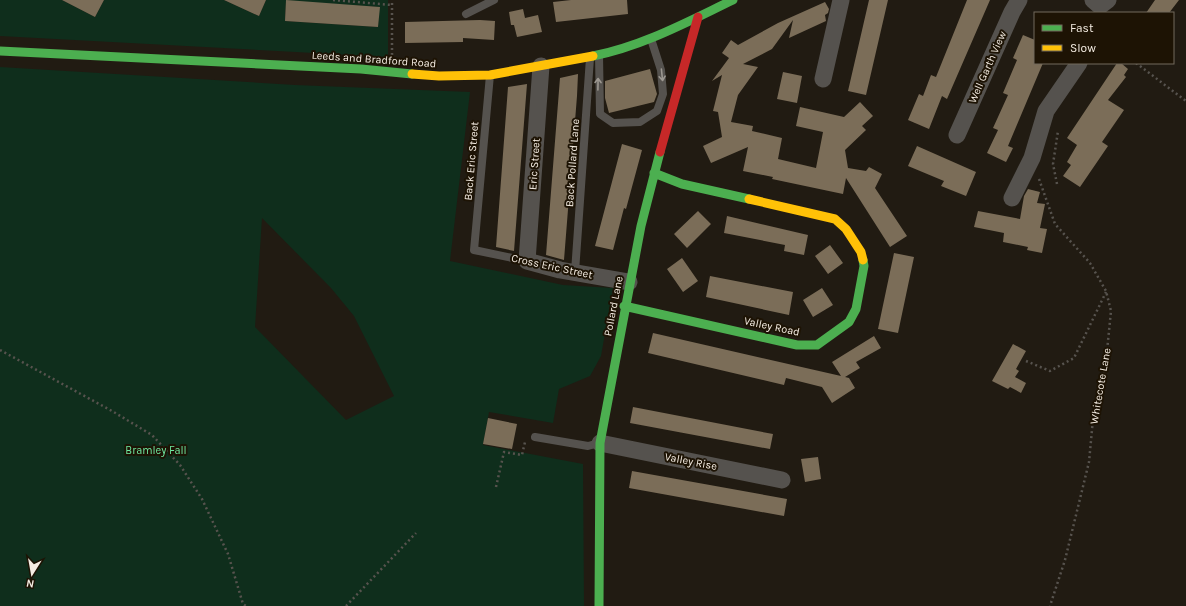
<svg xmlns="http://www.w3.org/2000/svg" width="1186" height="606" font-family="Karla,sans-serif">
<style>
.green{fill:#0f2e1c;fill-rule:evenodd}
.building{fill:#7b6d58}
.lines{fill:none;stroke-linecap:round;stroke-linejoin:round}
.path{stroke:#57534e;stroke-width:2.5;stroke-dasharray:2 3;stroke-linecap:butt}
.lane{stroke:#55524e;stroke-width:8}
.street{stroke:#55524e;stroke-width:17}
.fast{stroke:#4caf50;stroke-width:9}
.slow{stroke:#ffc107;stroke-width:9}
.jam{stroke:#c62828;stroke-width:9}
.oneway{stroke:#9d9891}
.labels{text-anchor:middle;stroke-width:4;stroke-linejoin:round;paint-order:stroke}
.street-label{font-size:11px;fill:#f5ede3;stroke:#1d1304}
.park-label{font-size:11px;fill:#6feaa1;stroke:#1d1304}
</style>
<rect width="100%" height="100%" fill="#211b12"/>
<path class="green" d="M0 0H62L95 17 104 0H224L259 16 266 0H388V57L0 36ZM286 1 379 7 378 27 285 21Z
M0 67 295 85 470 92 450 261 563 285 613 288 601 356 590 376 559 389 553 423 489 412 483 445 583 464 584 606H0ZM262 218 331 288 354 316 394 396 346 420 255 327Z"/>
<path class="building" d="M62 0H104L95 17Z
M224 0H266L259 16Z
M286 0 380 7 378 27 285 21Z
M571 0H627L628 14 556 22 553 2Z
M869 0H888L866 95 848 91Z
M967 0H990L947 99 942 96 929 129 908 120 919 94 923 96 931 75 936 77Z
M1155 0H1179L1169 13H1146Z
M825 2 829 9 828 13 825 15 826 21 789 38 793 20 772 49 743 64 758 67 738 95 731 122 753 126 752 131 782 138 778 159 816 168 823 132 796 126 800 107 844 117 860 102 873 116 862 126 866 130 845 150 848 168 866 171 869 167 882 174 875 188 907 236 890 247 846 178 843 194 772 179 773 177 743 171 748 147 711 163 703 146 722 137 718 112 713 111 722 75 712 81 729 58 722 53 731 40 738 45 778 23Z
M523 9 525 18 538 15 542 32 517 37 514 25H511L509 12Z
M480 20 495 21 494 40 463 38V42L405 43V22Z
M1023 35 1035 40V63H1043L1008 146 1013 148 1006 162 987 153 998 130 993 128 1008 95 1003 93 1017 60 1013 58Z
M1117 63H1121L1128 69 1124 75 1126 77 1108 100 1124 110 1102 142 1108 146 1080 187 1063 176 1071 165 1067 162 1077 145 1067 138Z
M650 69 657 94 654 102 609 113 605 98V81Z
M783 72 802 76 797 103 777 99Z
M578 74 577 96 564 260 546 255 560 78Z
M527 84 514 251 496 247 508 87Z
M622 144 642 150 626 209 624 208 613 250 595 246Z
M917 146 976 172 966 196 941 186 944 181 908 166Z
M1028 189 1040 192 1037 203 1045 204 1040 228 1047 229 1042 253 1027 250 1028 247 1003 242 1004 233 974 227 978 211 1020 219 1024 196Z
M698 211 711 224 687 248 674 234Z
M727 216 808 235 804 255 784 251 785 245 724 233Z
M830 245 843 263 828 274 815 256Z
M894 253 914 257 898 333 878 329Z
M682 258 698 281 683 292 667 269Z
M710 276 793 292 789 315 706 297Z
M822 288 833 305 813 317 803 300Z
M653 333 841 376 832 362 874 336 881 348 856 362 860 368 845 377 849 378 855 388 832 403 822 387 786 378 784 385 648 353Z
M1013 344 1026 351 1016 369 1019 371 1015 377 1026 383 1021 393 1010 387 1008 389 992 381Z
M633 407 773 434 770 449 630 423Z
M488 418 517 424 512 449 483 444Z
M818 457 821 479 805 482 801 459Z
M632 471 787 499 784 516 629 488Z"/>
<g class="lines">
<path class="path" d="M333 0 392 5
M392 55V0
M1136 63 1186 101
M1039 179 1055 224 1090 263 1106 291 1111 311 1105 371 1093 419 1089 462 1065 560 1050 606
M1057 184 1053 164 1058 131
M0 350 112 411 152 435 180 465 202 499 228 554 243 604 246 606
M1026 361 1050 371 1074 358 1106 292
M496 487 504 452 522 455 525 442
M346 606 416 533"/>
<path class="lane" d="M466 14 494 0
M599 55 600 114 613 123 640 122 657 111 663 94 661 70 651 39
M490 75 474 250 527 261
M575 272 590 58
M535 437 588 446 599 443"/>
<path class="street" d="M1093 0 1100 6 1108 0
M541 66 527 261 560 270 629 282
M823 79 841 0
M957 135 1012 12 1019 0
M1012 198 1032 158 1046 111 1079 63
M600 443 782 480"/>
<path class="fast" d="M0 51 361 69 412 74
M593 56C643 46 687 22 733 0
M654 173 682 184 749 199
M624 306 797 345H817L849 322 856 309 864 266 863 260
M599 606 600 443 641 226 660 152"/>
<path class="slow" d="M412 74 439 76 490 75 593 56
M749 199 835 219 846 229 861 252 863 260"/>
<path class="jam" d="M660 152 698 17"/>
</g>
<defs><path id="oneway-shaft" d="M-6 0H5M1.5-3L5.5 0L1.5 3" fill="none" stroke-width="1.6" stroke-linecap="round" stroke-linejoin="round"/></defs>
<g class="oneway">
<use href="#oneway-shaft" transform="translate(662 75) rotate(84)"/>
<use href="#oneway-shaft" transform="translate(598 84) rotate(-89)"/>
</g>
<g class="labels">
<g class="street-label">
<text transform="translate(374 59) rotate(4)" y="4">Leeds and Bradford Road</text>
<text transform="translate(987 67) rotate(-66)" y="4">Well Garth View</text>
<text transform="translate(471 161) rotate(-85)" y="4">Back Eric Street</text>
<text transform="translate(572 163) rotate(-86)" y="4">Back Pollard Lane</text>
<text transform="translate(534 164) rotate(-86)" y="4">Eric Street</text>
<text transform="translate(552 266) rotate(12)" y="4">Cross Eric Street</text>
<text transform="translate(613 306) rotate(-79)" y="4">Pollard Lane</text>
<text transform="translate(772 326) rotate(12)" y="4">Valley Road</text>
<text transform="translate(1100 386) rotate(-80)" y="4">Whitecote Lane</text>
<text transform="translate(691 461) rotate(11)" y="4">Valley Rise</text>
</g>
<g class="park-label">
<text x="156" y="454">Bramley Fall</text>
</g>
</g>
<rect x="1034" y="12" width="140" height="52" fill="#1d1304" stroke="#736a5d"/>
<rect x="1042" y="25" width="20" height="6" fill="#4caf50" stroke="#736a5d"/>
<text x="1070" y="32" font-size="12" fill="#f5ede3">Fast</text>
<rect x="1042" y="45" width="20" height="6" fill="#ffc107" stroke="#736a5d"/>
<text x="1070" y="52" font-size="12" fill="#f5ede3">Slow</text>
<g transform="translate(32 574) rotate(191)" stroke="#1d1304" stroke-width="3" paint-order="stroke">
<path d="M0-3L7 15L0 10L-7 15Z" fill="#f5ede3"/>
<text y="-6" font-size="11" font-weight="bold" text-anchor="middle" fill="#f5ede3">N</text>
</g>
</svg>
